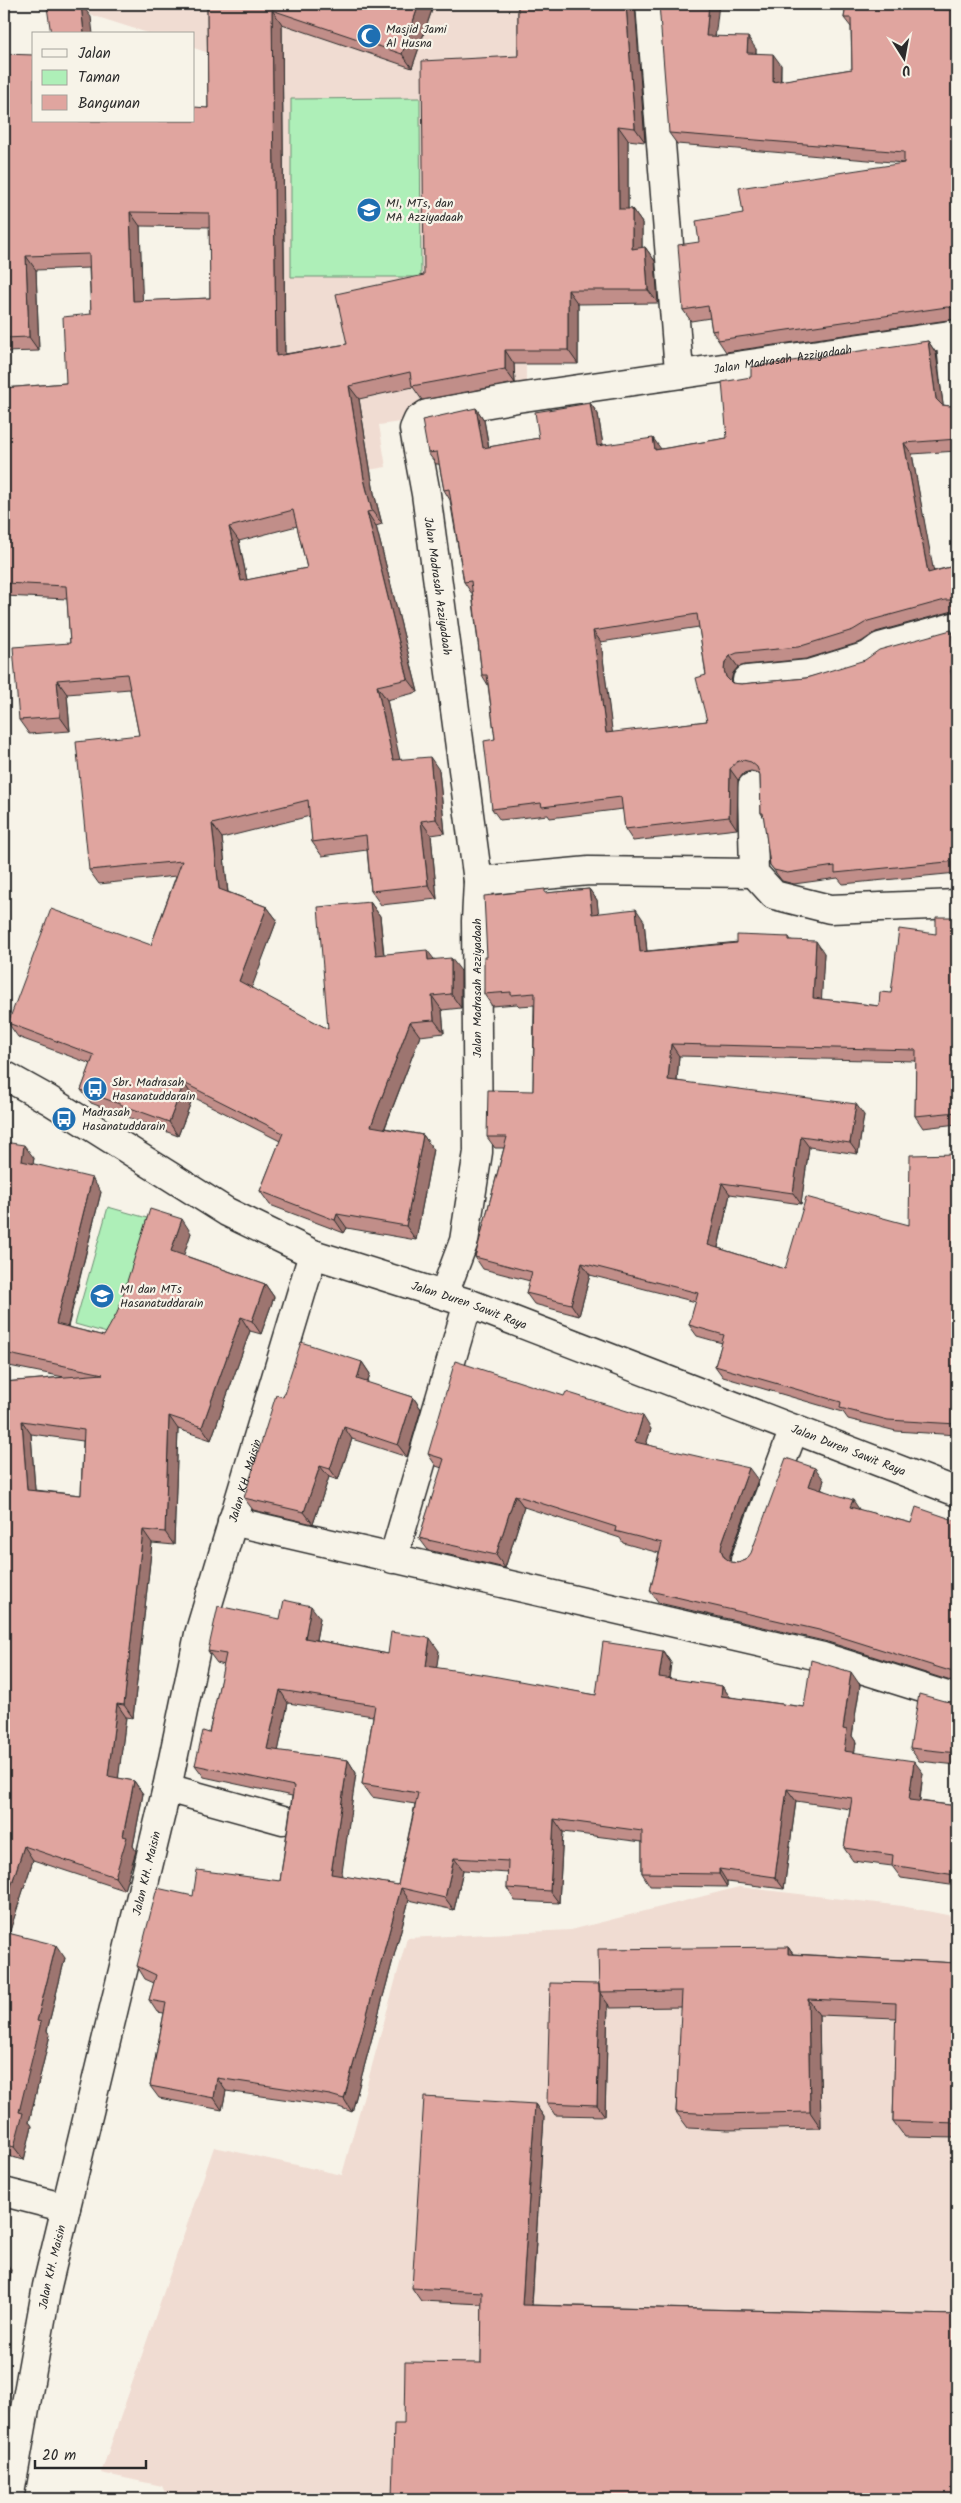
<svg xmlns="http://www.w3.org/2000/svg" width="961" height="2503" font-family="Kalam,sans-serif">
<style>
.built{fill:#f0dcd2}
.green{fill:#aeefb8;stroke:#6c8d72}
.lines{fill:none;stroke-linecap:round;stroke-linejoin:round}
.minor-casing{stroke:#2b2b2b;stroke-width:31}
.tertiary-casing{stroke:#2b2b2b;stroke-width:31}
.minor{stroke:#f7f3e8;stroke-width:28}
.tertiary{stroke:#f7f3e8;stroke-width:28}
.wall{fill:#c18e89;stroke:#2b2b2b;fill-rule:evenodd}
.shaded-wall{fill:#9d746f;stroke:#2b2b2b}
.building{fill:#e0a59f;stroke:#2b2b2b;fill-rule:evenodd}
.labels{text-anchor:middle;stroke-width:4.5;stroke-linejoin:round;paint-order:stroke}
.poi-label{font-size:12px;fill:#2b2b2b;stroke:#f7f3e8;text-anchor:start}
.street-label{font-size:12px;fill:#2b2b2b;stroke:#f7f3e8}
</style>
<rect width="100%" height="100%" fill="#f7f3e8"/>
<filter id="ink" filterUnits="userSpaceOnUse"><feTurbulence type="fractalNoise" baseFrequency=".02" numOctaves="2"/><feDisplacementMap in="SourceGraphic" scale="10" xChannelSelector="R" yChannelSelector="G"/><feConvolveMatrix kernelMatrix="1 2 1 2 8 2 1 2 1" color-interpolation-filters="sRGB"/></filter>
<g filter="url(#ink)">
<path class="built" d="M57 4H525L526 404 379 425 386 467 200 499 213 368 209 53 194 48V34H151Z
M739 1887 902 1906 957 1917V2499H168L162 2486 101 2473 214 2147 342 2175 407 1938 571 1930Z"/>
<path class="green" d="M420 98 421 277H291V99Z
M108 1207 147 1218 114 1335 75 1324Z"/>
<g class="lines">
<defs>
<g id="minor">
<path d="M650 4 678 359 682 374"/>
<path d="M950 335 957 402"/>
<path d="M747 680 809 674 868 656 880 647 957 626"/>
<path d="M752 787 754 873 774 895 830 909 957 904"/>
<path d="M478 881 589 871 754 873"/>
<path id="s1" d="M444 1294 464 1241 478 1152 476 921 478 881 426 494 414 429 418 420 427 414 517 398 957 334"/>
<path d="M232 1521 823 1657 957 1699"/>
<path d="M393 1559 468 1303"/>
<path d="M745 1560 794 1429"/>
<path d="M167 1788 283 1820"/>
<path d="M4 2192 66 2208"/>
</g>
<g id="tertiary">
<path id="s2" d="M4 1075 49 1100 227 1212 313 1254 468 1303 957 1492"/>
<path id="s3" d="M9 2499 47 2286 167 1788 199 1634 313 1254"/>
</g>
</defs>
<use href="#minor" class="minor-casing"/>
<use href="#tertiary" class="tertiary-casing"/>
<use href="#minor" class="minor"/>
<use href="#tertiary" class="tertiary"/>
</g>
<path class="wall" d="M207 4H434L412 68 282 24 285 354 347 344 424 275 518 56V4H635L645 142 628 140V209H632L642 223V248L645 247 655 261 658 303 578 304V364H514L515 383 422 400 413 387 359 399 374 493 382 524 376 526 418 692 387 700 399 760 439 770 445 833 431 835 437 899 381 905 371 891 367 850 322 856 312 842 310 816 222 838 228 892 267 907 277 920 251 988 328 1029 370 902 380 916 384 954 434 959 461 971V1008L442 1010 444 1033 420 1036 385 1128 423 1135 433 1149 416 1240 347 1228 344 1233 270 1205 260 1191 280 1141 193 1097 178 1136 91 1103 81 1090 91 1064 18 1037 8 1023 151 945 176 876 99 884 89 870 139 735 130 689 67 694 70 731 29 734 19 720 70 643 67 599 4 596V388L66 383 91 314 89 268 36 270 39 351 4 352V54L34 121 208 108ZM140 226 210 227V298L142 301ZM297 526 307 568 247 580 239 541Z
M846 4H906L905 9 957 10V319H955L726 352 712 331 710 318 691 321 683 310 699 242 743 213 904 163 677 144 669 133 715 36 756 49V53L781 65V81L852 69 851 27 844 18Z
M928 341 936 353 943 405 950 406 957 404V451L912 454 933 571 950 567 957 577V611H953L876 632 861 642 806 659 745 665 738 667 733 673 731 681 732 683 741 684 806 678 957 639V873L843 884 838 878 794 884 782 881 770 865 764 818 761 813 760 775 759 773 751 771 744 773 738 780 737 829 633 841 625 829 623 809 550 818 548 815 500 820 492 809 495 739 488 685 482 675 472 594 464 582 450 500 444 490 439 464H436L428 453 476 408 484 420 489 447 539 438 590 403 598 414 603 445 661 449 727 438 751 377ZM699 627 706 675 707 721 612 733 601 642Z
M589 889 597 900 598 913 644 921 647 951 789 937 791 940 824 953 821 999 879 1006 891 993 936 934 957 917V1124L923 1128 915 1116 916 1061 679 1056 677 1081 864 1115 858 1154 809 1147 801 1204 730 1194 718 1248 785 1269 909 1225 957 1154V1435L896 1431 848 1419 843 1412 723 1377 715 1366 722 1343 697 1336 689 1325 696 1302 590 1275 579 1316 534 1304 526 1293 530 1281 483 1269 475 1257 504 1148H495L487 1137 533 1091 534 1005 519 1006 517 1004 492 1006 484 994 487 957 547 893Z
M4 1142 34 1158 33 1164 101 1192 68 1327 104 1336 191 1233 183 1255 265 1284 274 1297 261 1334 250 1331 211 1440 178 1429 174 1545 152 1543 133 1718 126 1717 118 1778 134 1781 143 1794 133 1846 136 1851 124 1890 33 1860 9 1933 65 1958 47 2031 50 2035 29 2122 32 2126 24 2160 4 2155V1382L64 1377 4 1365ZM31 1434 83 1441 81 1495 35 1490Z
M362 1362 370 1374 367 1383 413 1397 421 1409 407 1457 352 1439 338 1480 329 1477 313 1524 253 1510 244 1498 283 1397Z
M651 1429 646 1444 758 1480 730 1555V1561L731 1562 738 1563 746 1560 824 1480 821 1489 860 1510 911 1523 957 1521V1683L828 1642 659 1603 650 1591 659 1553 623 1543 620 1538 524 1507 505 1568 428 1550 419 1538 442 1468 436 1466 428 1454Z
M320 1618 316 1640 388 1654 439 1651 436 1668 596 1695 663 1651 671 1663 669 1679 722 1686 730 1697 804 1707 860 1685 852 1736 856 1742 854 1753 923 1773 920 1801 957 1806V1886L901 1878 892 1866 853 1861 844 1848 850 1809 796 1801 784 1889 727 1882V1887L650 1886 642 1873V1842L563 1832 559 1903 515 1901 507 1888 508 1873 463 1870 454 1910 409 1900 352 2112 339 2107 226 2091 222 2110 159 2098 150 2086 164 2013 157 2012 149 2000 154 1983 145 1979 137 1966 193 1896 280 1881 292 1796 204 1777 195 1765 209 1733 224 1665 217 1663 208 1651 280 1619ZM288 1703 373 1716 362 1784 371 1797 415 1804 398 1885 341 1876 356 1773 348 1760 278 1751Z
M957 1699V1765L919 1761 910 1748 944 1701 952 1702Z
M788 1947 793 1954 957 1963V2138L905 2137 893 2121 896 2018 819 2015 821 2128 728 2130 688 2128 676 2112 682 2007 610 2008 608 2004 605 2116 555 2115 547 2103 599 1984Z
M535 2104 544 2117 532 2305 957 2315 404 2424 481 2363 482 2304 421 2301 412 2288Z"/>
<path class="shaded-wall" d="M81 4 91 17 93 34H84Z
M419 4H434L412 68 402 54Z
M626 4H635L645 142 635 128Z
M709 4H719L714 47 706 36Z
M897 4H906L905 21 897 9Z
M272 10 282 24 285 370 276 356Z
M748 37 756 49 755 65 747 53Z
M773 54 781 65 780 93 773 82Z
M618 126 628 140V223L619 209Z
M632 209 642 223V263L632 249Z
M130 212 140 226 143 315 133 301Z
M645 247 655 261 658 303 648 290Z
M26 256 36 270 39 351 29 337Z
M568 290 578 304V364L568 350Z
M928 341 936 353 944 411 936 399Z
M505 350 514 364 515 383 505 369Z
M349 386 359 399 374 493 382 524 372 511 364 479Z
M590 403 598 414 605 458 597 446Z
M476 408 484 420 491 460 483 448Z
M653 438 661 449 655 450Z
M904 443 912 454 936 584 928 573Z
M367 512 376 526 418 692 408 679Z
M229 527 239 541 250 595 241 581Z
M950 567 957 577V592Z
M951 630 957 639V656Z
M593 631 601 642 614 745 606 733Z
M730 656 738 667 733 673 731 681 734 689 726 677 724 670 725 662Z
M951 670 957 678V734Z
M57 680 67 694 70 731 60 717Z
M377 686 387 700 403 774 393 760Z
M430 757 439 770 445 833 436 819Z
M730 769 738 780 737 829 729 817Z
M421 821 431 835 437 899 428 885Z
M212 824 222 838 229 903 219 889Z
M589 889 597 900 600 925 592 914Z
M370 902 380 916 385 969 376 955Z
M267 907 277 920 249 995 239 981Z
M636 909 644 921 648 963 640 952Z
M816 941 824 953 821 1009 813 998Z
M427 950 437 963 428 960Z
M451 958 461 971V1008L451 994Z
M432 996 442 1010 444 1033 434 1020Z
M410 1022 420 1036 380 1140 371 1126Z
M671 1044 679 1056 676 1091 668 1080Z
M184 1083 193 1097 178 1136 169 1122Z
M856 1104 864 1115 858 1154 850 1143Z
M423 1135 433 1149 416 1240 406 1226Z
M801 1136 809 1147 801 1204 793 1193Z
M24 1145 34 1158 31 1174 22 1161Z
M92 1178 101 1192 65 1337 56 1324Z
M722 1183 730 1194 716 1256 708 1245Z
M337 1214 347 1228 344 1233 335 1220Z
M182 1219 191 1233 181 1264 171 1251Z
M582 1263 590 1275 579 1316 571 1304Z
M265 1284 274 1297 261 1334 252 1321Z
M241 1317 250 1331 211 1440 202 1427Z
M362 1362 370 1374 365 1391 357 1379Z
M413 1397 421 1409 407 1457 398 1445Z
M169 1416 178 1429 174 1545 165 1532Z
M643 1416 651 1429 643 1454 635 1442Z
M22 1421 31 1434 36 1503 27 1490Z
M344 1427 352 1439 338 1480 330 1469Z
M320 1466 329 1477 313 1524 304 1512Z
M749 1468 758 1480 730 1555V1562L724 1557 721 1550 722 1543Z
M815 1468 824 1480 818 1498 809 1486Z
M515 1495 524 1507 505 1568 496 1555Z
M853 1500 861 1512 850 1507Z
M143 1530 152 1543 133 1718 124 1705Z
M311 1606 320 1618 314 1650 305 1638Z
M430 1638 439 1651 435 1679 426 1666Z
M663 1651 671 1663 667 1690 659 1677Z
M851 1672 860 1685 852 1736 856 1742 853 1764 844 1751 843 1729Z
M722 1686 731 1698 721 1696Z
M280 1690 288 1703 276 1762 267 1749Z
M117 1704 126 1717 117 1789 108 1776Z
M348 1760 356 1773 340 1887 331 1874Z
M914 1761 923 1773 918 1812 909 1800Z
M134 1781 143 1794 133 1846 136 1851 124 1890 115 1877Z
M787 1789 796 1801 784 1889 775 1877Z
M554 1819 563 1832 559 1903 550 1891Z
M24 1846 33 1860 6 1943 4 1941V1908Z
M454 1858 463 1870 454 1910 445 1898Z
M957 1861V1878L955 1875Z
M719 1869 727 1882V1887L719 1874Z
M401 1888 409 1900 352 2112 344 2099Z
M56 1945 65 1958 47 2031 50 2035 29 2122 32 2126 24 2160 14 2147 19 2112 37 2021Z
M788 1947 799 1963 788 1954Z
M600 1993 608 2004 605 2116 597 2105Z
M808 1999 819 2015 821 2128 810 2112Z
M217 2078 226 2091 222 2110 214 2098Z
M535 2104 544 2117 531 2317 522 2305Z
M4 2259 11 2270 5 2320 4 2319Z"/>
<path class="building" d="M81 4 84 34H51L47 7Z
M207 4H419L402 54 272 10 276 356 347 344 336 294 424 275 422 61 518 56V4H626L635 128 618 126 619 209H632V249L645 247 648 290H568V350H505V369L412 386 410 372 349 386 364 479 372 511 367 512 408 679 377 686 393 760 430 757 436 819 421 821 428 885 371 891 366 835 312 842 308 800 212 824 219 889 267 907 239 981 328 1029 318 907 370 902 376 955 427 950 428 960 451 958V994L432 996 434 1020 410 1022 371 1126 423 1135 406 1226 337 1214 335 1220 260 1191 283 1133 184 1083 169 1122 81 1090 94 1055 8 1023 51 909 151 945 182 861 89 870 76 742 139 735 127 674 57 680 60 717 19 720 13 647 70 643 66 586 4 583V388L66 383 63 317 91 314 89 254 26 256 29 337 4 338V54L34 55V121H194V107L208 108ZM130 212 209 213 210 298 133 301ZM293 510 307 568 241 581 229 527Z
M659 4H709L706 36 748 37 747 53 773 54V82L852 69 851 18H844L846 4H897V9L957 10V310L954 308 947 307 718 340 717 330 712 331 708 306 683 310 678 245 699 242 696 221 743 213 739 188 904 163V152L669 133Z
M928 341 936 399 942 405 950 406 957 404V439L904 443 928 573 950 567 957 592V602L953 600H945L868 621 853 630 798 647 737 653 730 656 725 662 724 670 726 677 732 683 741 684 806 678 865 660 879 650 951 630 957 656V668L951 670 957 734V861L835 873V866L787 873 774 870 770 865 763 813H761L760 775 757 767 751 762 743 760 736 762 730 769 729 817 625 829 621 797 542 807 541 803 492 809 484 741 495 739 487 675H482L471 581 464 582 449 489 444 490 437 452 428 453 422 420 476 408 483 448 539 438 535 412 590 403 597 446 653 438 655 450 727 438 722 382 751 377V367ZM697 614 706 675 696 678 707 721 606 733 593 631Z
M545 889V893L589 889 592 914 636 909 640 952 737 943V935L789 937V940L816 941 813 998 879 1006 880 992 891 993 899 929 936 934V917H957V1112L915 1116 916 1050 671 1044 668 1080 856 1104 850 1143 801 1136 793 1193 722 1183 708 1245 785 1269 806 1197 909 1225 910 1155 957 1154V1424L888 1420 840 1408 841 1402 715 1366 724 1335 689 1325 698 1293 582 1263 571 1304 526 1293 532 1272 475 1257 507 1137H487L488 1090 533 1091 535 993 511 995V992L484 994V957H487L484 896Z
M4 1142 24 1145 22 1161 92 1178 56 1324 104 1336 117 1313 150 1209 182 1219 171 1251 265 1284 252 1321 241 1317 202 1427 169 1416 165 1532 143 1530 124 1705 117 1704 108 1776 134 1781 123 1836 127 1837 115 1877 24 1846 4 1908V1382L103 1374 4 1353ZM22 1421 84 1430 81 1495 27 1490Z
M301 1342 362 1362 357 1379 413 1397 398 1445 344 1427 330 1469 320 1466 304 1512 244 1498 276 1395 283 1397Z
M455 1361 564 1396 566 1392 643 1416 635 1442 749 1468 722 1543 721 1550 724 1557 731 1562 738 1563 746 1560 751 1553 786 1458 815 1468 809 1486 853 1500 850 1507 911 1523 916 1507 957 1521V1674L953 1672 819 1630 650 1591 662 1543 615 1531 616 1527 515 1495 496 1555 419 1538 444 1459 428 1454Z
M284 1600 311 1606 305 1638 388 1654 391 1632 430 1638 426 1666 487 1675 596 1695 603 1642 663 1651 659 1677 722 1686 721 1696 804 1707 811 1660 851 1672 843 1729 847 1730 844 1751 914 1761 909 1800 957 1806V1861L955 1875 892 1865 893 1855 844 1848 852 1798 787 1789 775 1877 719 1869V1874L642 1873V1831L554 1819 550 1891 507 1888 508 1861 454 1858 445 1898 401 1888 344 2099 330 2095 217 2078 214 2098 150 2086 166 2003 149 2000 156 1975 137 1966 157 1888 193 1896 197 1870 280 1881 294 1786 195 1765 203 1731 209 1733 226 1654 208 1651 218 1606 280 1619ZM280 1690 375 1705 362 1784 418 1793 398 1885 331 1874 348 1760 267 1749Z
M919 1694 944 1701 952 1702 957 1699V1753L910 1748Z
M4 1932 56 1945 37 2021 41 2022 19 2112 23 2113 14 2147 4 2144Z
M788 1947V1954L957 1963V2123L893 2121 896 2003 808 1999 810 2112 717 2114 676 2112 682 1991 599 1992 598 1949Z
M550 1983 599 1984 600 1992 597 2105 547 2103Z
M424 2097 535 2104 522 2305 957 2315V2499H392L394 2424H404L405 2362 481 2363 482 2292 412 2288Z"/>
</g>
<defs>
<symbol id="mosque-disc" viewBox="-11 -11 22 22"><circle r="9.5" fill="#1f6fb2" stroke="#f7f3e8"/><path d="M3.5-4.9A6 6 0 1 0 3.5 4.9A5 5 0 1 1 3.5-4.9Z" fill="#fff"/></symbol>
<symbol id="school-disc" viewBox="-11 -11 22 22"><circle r="9.5" fill="#1f6fb2" stroke="#f7f3e8"/><path d="M0-5L7-2L0 1L-7-2ZM-4 1L0 2.5L4 1V4Q0 6-4 4Z" fill="#fff"/></symbol>
<symbol id="bus-disc" viewBox="-11 -11 22 22"><circle r="9.5" fill="#1f6fb2" stroke="#f7f3e8"/><path d="M-5-6H5V4H4V6H2V4H-2V6H-4V4H-5ZM-3.5-4V0h7V-4ZM-3.5 1.2v1.5H-2V1.2ZM2 1.2v1.5H3.5V1.2Z" fill="#fff"/></symbol>
</defs>
<g fill-rule="evenodd">
<use href="#mosque-disc" x="355" y="22" width="28" height="28"/>
<use href="#school-disc" x="355" y="196" width="28" height="28"/>
<use href="#bus-disc" x="81" y="1075" width="28" height="28"/>
<use href="#bus-disc" x="50" y="1105" width="28" height="28"/>
<use href="#school-disc" x="88" y="1282" width="28" height="28"/>
</g>
<g class="labels">
<g class="poi-label">
<text x="386" y="33">Masjid Jami<tspan x="386" dy="14">Al Husna</tspan></text>
<text x="386" y="207">MI, MTs, dan<tspan x="386" dy="14">MA Azziyadaah</tspan></text>
<text x="112" y="1086">Sbr. Madrasah<tspan x="112" dy="14">Hasanatuddarain</tspan></text>
<text x="82" y="1116">Madrasah<tspan x="82" dy="14">Hasanatuddarain</tspan></text>
<text x="120" y="1293">MI dan MTs<tspan x="120" dy="14">Hasanatuddarain</tspan></text>
</g>
<g class="street-label">
<text dy="4" stroke="none"><textPath href="#s1" startOffset="1255">Jalan Madrasah Azziyadaah</textPath></text>
<text transform="translate(438 586) rotate(82)" y="4">Jalan Madrasah Azziyadaah</text>
<text transform="translate(477 988) rotate(-90)" y="4">Jalan Madrasah Azziyadaah</text>
<text dy="4" stroke="none"><textPath href="#s2" startOffset="522">Jalan Duren Sawit Raya</textPath></text>
<text dy="4" stroke="none"><textPath href="#s2" startOffset="928">Jalan Duren Sawit Raya</textPath></text>
<text dy="4" stroke="none"><textPath href="#s3" startOffset="1046">Jalan KH. Maisin</textPath></text>
<text dy="4" stroke="none"><textPath href="#s3" startOffset="641">Jalan KH. Maisin</textPath></text>
<text dy="4" stroke="none"><textPath href="#s3" startOffset="236">Jalan KH. Maisin</textPath></text>
</g>
</g>
<rect width="961" height="2503" fill="none" stroke="#f7f3e8" stroke-width="20"/>
<rect x="10" y="10" width="941" height="2483" fill="none" stroke="#2b2b2b" stroke-width="2" filter="url(#ink)"/>
<rect x="32" y="32" width="162" height="90" fill="#f7f3e8" stroke="#a5a39c"/>
<rect x="42" y="49" width="25" height="8" fill="#f7f3e8" stroke="#a5a39c"/>
<text x="78" y="58" font-size="15" fill="#2b2b2b">Jalan</text>
<rect x="42" y="70" width="25" height="15" fill="#aeefb8" stroke="#a5a39c"/>
<text x="78" y="82" font-size="15" fill="#2b2b2b">Taman</text>
<rect x="42" y="95" width="25" height="15" fill="#e0a59f" stroke="#a5a39c"/>
<text x="78" y="108" font-size="15" fill="#2b2b2b">Bangunan</text>
<g transform="translate(904 58) rotate(169)" stroke="#f7f3e8" stroke-width="4" paint-order="stroke">
<path d="M0-4L9 19L0 12L-9 19Z" fill="#2b2b2b"/>
<text y="-8" font-size="14" font-weight="bold" text-anchor="middle" fill="#2b2b2b">U</text>
</g>
<path d="M35 2460v8h111v-8" fill="none" stroke="#2b2b2b" stroke-width="2.5"/>
<text x="42" y="2460" font-size="15" fill="#2b2b2b" stroke="#f7f3e8" stroke-width="4" paint-order="stroke">20 m</text>
</svg>
